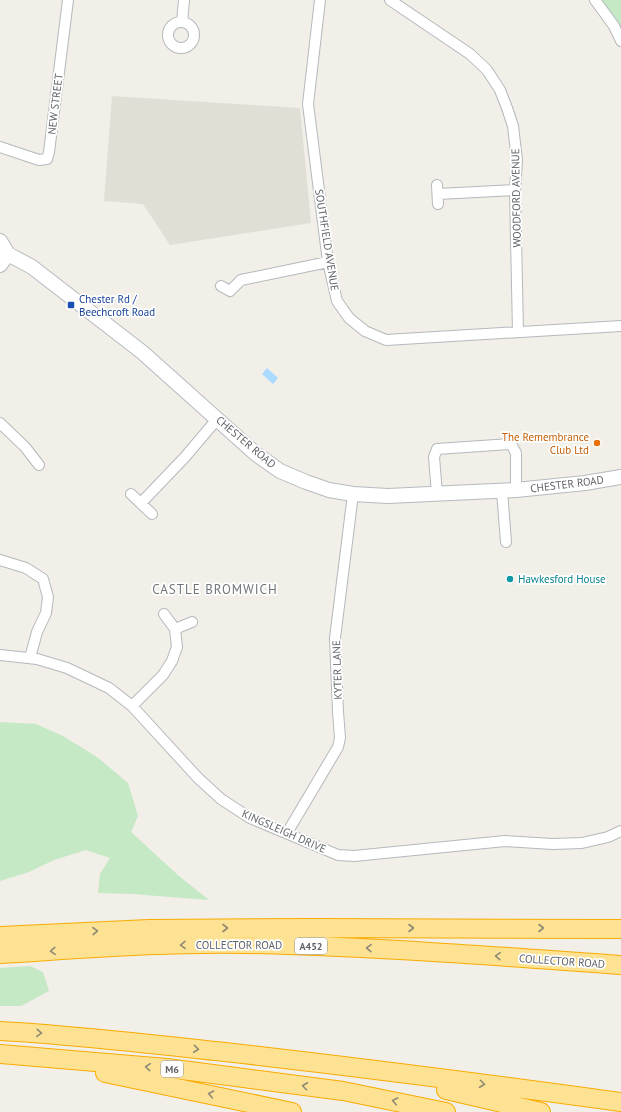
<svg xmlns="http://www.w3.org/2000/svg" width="621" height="1112" font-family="'PT Sans',sans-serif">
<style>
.education{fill:#e1ded6}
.green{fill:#c5e8c5}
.water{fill:#aadaff}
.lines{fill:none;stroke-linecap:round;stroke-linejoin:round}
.street-casing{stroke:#b5b8bc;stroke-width:12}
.secondary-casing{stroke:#b6babf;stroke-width:16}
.highway-casing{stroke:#f9ab00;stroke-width:20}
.street{stroke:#fff;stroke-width:10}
.secondary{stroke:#fff;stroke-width:14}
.highway{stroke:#fde293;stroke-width:18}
.oneway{stroke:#8e8975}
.transit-dot{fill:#1a4fb4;stroke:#fff;stroke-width:1.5}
.food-dot{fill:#e8710a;stroke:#fff;stroke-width:1.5}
.culture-dot{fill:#0f9aa8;stroke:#fff;stroke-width:1.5}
.labels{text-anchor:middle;stroke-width:3.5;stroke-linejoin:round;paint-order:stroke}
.shield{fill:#fff;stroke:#8f9295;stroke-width:1}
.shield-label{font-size:10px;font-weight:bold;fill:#5f6368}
.street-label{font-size:11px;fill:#5f6368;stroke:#fff}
.transit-label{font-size:11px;fill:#164399;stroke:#fff;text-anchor:start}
.food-label{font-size:11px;fill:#c56008;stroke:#fff;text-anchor:end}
.culture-label{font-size:11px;fill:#0d838f;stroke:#fff;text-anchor:start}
.quarter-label{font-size:13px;letter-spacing:1px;fill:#70757a;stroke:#fff}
</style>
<rect width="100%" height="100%" fill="#f1efe8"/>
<path class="education" d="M112 96 300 108 311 223 170 245 143 204 104 201Z"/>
<path class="green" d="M601 0H621V31Z
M0 722 36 724 63 736 97 757 128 783 138 816 131 832 179 876 209 900 132 894 98 893 100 874 110 858 86 850 54 860 29 872 0 881Z
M30 966 43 972 49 991 21 1006H0V968Z"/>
<path class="water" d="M267 368 278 378 273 384 262 374Z"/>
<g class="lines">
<defs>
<path id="street" d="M320 0 308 104 328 262 337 301 349 318 365 331 386 340 621 326
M390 0 470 54 487 70 500 90 507 108 513 126 517 160 515 190 518 332
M595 0 614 26 621 41
M182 22 184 0
M168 35a13 13 0 1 1 26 0a13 13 0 1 1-26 0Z
M0 147 39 160 47 159 49 152 68 0
M437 185 438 204
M438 194 515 190
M221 286 230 291 241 280 328 262
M0 423 25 447 39 465
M502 491 506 542
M131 494 152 514
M437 494 434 457 437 449 511 444 516 453V490
M141 503 185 457 218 418
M0 560 26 568 43 579 48 597 46 613 37 632 30 658
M175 629 192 622
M0 655 37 659 67 668 109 688 132 706 198 778 221 799 250 818 338 855 354 856 505 841 553 844 582 843 608 837 621 831
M132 706 163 675 172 661 177 647 175 629 164 614
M287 833 338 747 340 738 338 712 335 638 353 494"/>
<path id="secondary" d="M0 241 8 254 32 267 142 352 256 454 280 471 306 482 329 490 353 494 388 496 516 490 585 483 621 477
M0 265 8 254"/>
<path id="highway" d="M0 936 149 929 315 928 621 929
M0 954C83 949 166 942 250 944 374 947 497 956 621 965
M0 1031C75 1035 150 1044 225 1052 357 1067 489 1084 621 1102
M0 1054 167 1068 343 1091 446 1112
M105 1073 292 1112
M446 1090 541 1112"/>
</defs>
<use href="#street" class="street-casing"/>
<use href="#secondary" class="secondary-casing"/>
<use href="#highway" class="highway-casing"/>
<use href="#street" class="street"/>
<use href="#secondary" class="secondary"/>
<use href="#highway" class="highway"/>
</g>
<defs><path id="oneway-chevron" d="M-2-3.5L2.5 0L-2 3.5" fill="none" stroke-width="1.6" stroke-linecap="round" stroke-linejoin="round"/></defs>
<g class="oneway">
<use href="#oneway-chevron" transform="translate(225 928)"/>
<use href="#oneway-chevron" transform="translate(411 928)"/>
<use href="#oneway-chevron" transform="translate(541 928)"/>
<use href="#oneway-chevron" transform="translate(95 931) rotate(-3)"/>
<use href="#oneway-chevron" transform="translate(183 945) rotate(179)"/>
<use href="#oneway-chevron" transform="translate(369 948) rotate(-178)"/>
<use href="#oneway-chevron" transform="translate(53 951) rotate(177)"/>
<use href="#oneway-chevron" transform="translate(498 956) rotate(-176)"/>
<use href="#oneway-chevron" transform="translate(39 1033) rotate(4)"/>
<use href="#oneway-chevron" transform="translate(196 1049) rotate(6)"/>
<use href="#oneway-chevron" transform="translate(148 1067) rotate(-175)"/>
<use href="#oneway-chevron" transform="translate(482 1084) rotate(7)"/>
<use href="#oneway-chevron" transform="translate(305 1086) rotate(-173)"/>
<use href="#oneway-chevron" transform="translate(211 1094) rotate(-168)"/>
<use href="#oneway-chevron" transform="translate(395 1101) rotate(-168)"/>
</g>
<rect class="transit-dot" x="67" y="301" width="8" height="8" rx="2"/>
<circle class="food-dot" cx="597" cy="443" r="4"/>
<circle class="culture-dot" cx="510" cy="579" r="4"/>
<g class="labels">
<g class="shield">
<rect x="295" y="938" width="32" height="16" rx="3"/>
<rect x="161" y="1061" width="22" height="16" rx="3"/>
</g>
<g class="shield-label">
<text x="311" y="950">A452</text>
<text x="172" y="1073">M6</text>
</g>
<g class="street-label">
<text transform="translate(55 104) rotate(-83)" y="4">NEW STREET</text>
<text transform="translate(516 198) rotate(-91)" y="4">WOODFORD AVENUE</text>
<text transform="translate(327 240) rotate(81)" y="4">SOUTHFIELD AVENUE</text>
<text transform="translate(246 442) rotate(40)" y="4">CHESTER ROAD</text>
<text transform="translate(567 484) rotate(-7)" y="4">CHESTER ROAD</text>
<text transform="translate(337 670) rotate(-92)" y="4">KYTER LANE</text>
<text transform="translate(284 831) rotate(24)" y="4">KINGSLEIGH DRIVE</text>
<text x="239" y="949">COLLECTOR ROAD</text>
<text transform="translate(562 961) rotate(4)" y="4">COLLECTOR ROAD</text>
</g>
<g class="transit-label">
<text x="79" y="303">Chester Rd /<tspan x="79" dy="13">Beechcroft Road</tspan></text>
</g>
<g class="food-label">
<text x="589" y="441">The Remembrance<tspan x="589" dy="13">Club Ltd</tspan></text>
</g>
<g class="culture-label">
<text x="518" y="583">Hawkesford House</text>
</g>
<g class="quarter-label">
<text x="215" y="594">CASTLE BROMWICH</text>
</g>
</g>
</svg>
